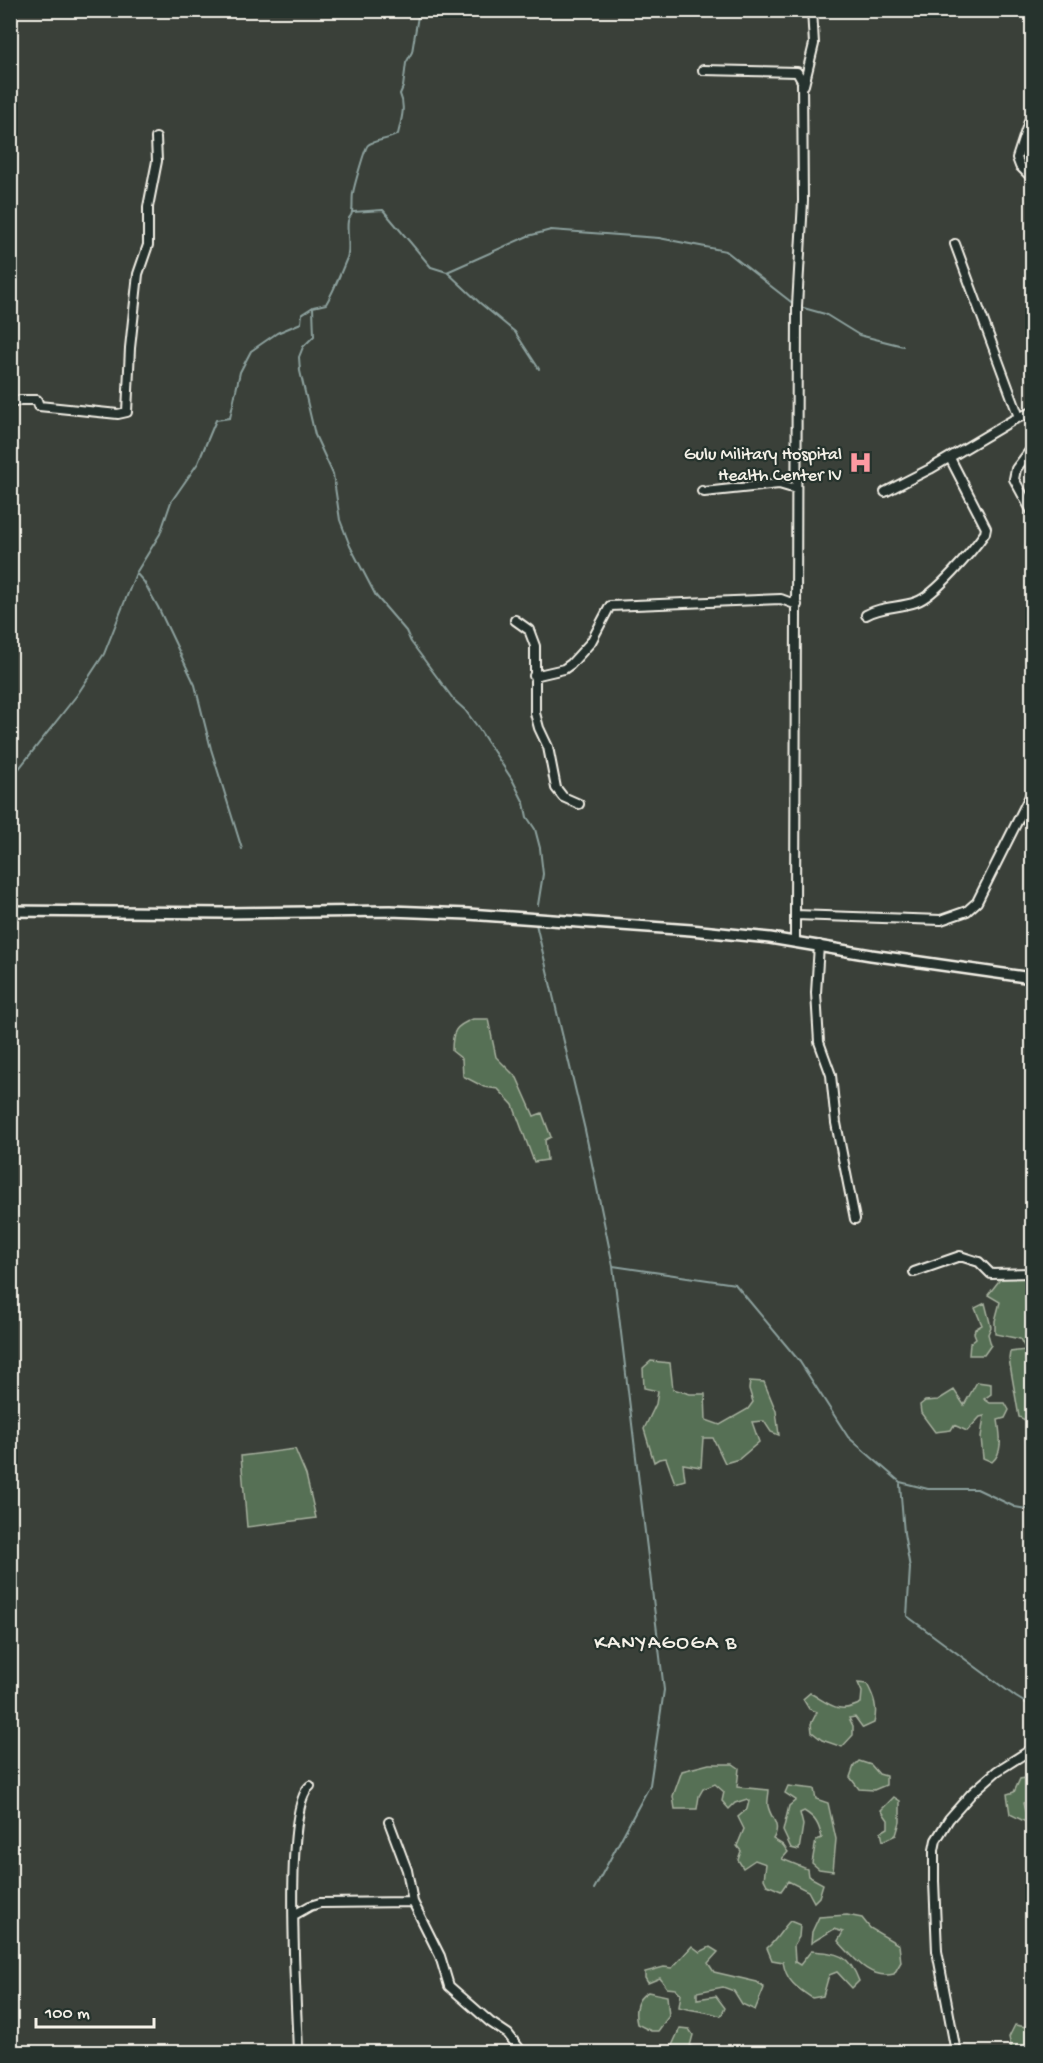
<svg xmlns="http://www.w3.org/2000/svg" width="1043" height="2063" font-family="'Gochi Hand',sans-serif">
<style>
.green{fill:#576f55;stroke:#a6b09e;stroke-width:1.5}
.lines{fill:none;stroke-linecap:round;stroke-linejoin:round}
.stream{stroke:#8ca09d;stroke-width:2}
.minor-casing{stroke:#f4f1e8;stroke-width:12}
.tertiary-casing{stroke:#f4f1e8;stroke-width:14}
.minor{stroke:#26332d;stroke-width:8}
.tertiary{stroke:#26332d;stroke-width:9}
.labels{text-anchor:middle;stroke-width:4.5;stroke-linejoin:round;paint-order:stroke}
.poi-label{font-size:18px;fill:#f4f1e8;stroke:#26332d;text-anchor:end}
.quarter-label{font-size:21px;letter-spacing:1.5px;fill:#f4f1e8;stroke:#26332d}
</style>
<rect width="100%" height="100%" fill="#3a4039"/>
<filter id="ink" filterUnits="userSpaceOnUse"><feTurbulence type="fractalNoise" baseFrequency=".0167" numOctaves="2"/><feDisplacementMap in="SourceGraphic" scale="12" xChannelSelector="R" yChannelSelector="G"/><feConvolveMatrix kernelMatrix="1 2 1 2 8 2 1 2 1" color-interpolation-filters="sRGB"/></filter>
<g filter="url(#ink)">
<path class="green" d="M473 1019H488L496 1057 517 1078 534 1116 542 1113 551 1137 545 1140 547 1160 534 1162 513 1105 498 1089 484 1087 463 1076 462 1059 452 1051C452 1031 455 1026 473 1019Z
M1029 1271 1030 1291H1032V1419L1027 1421 1019 1417 1009 1359 1010 1352 1026 1350 1020 1339 995 1334V1321L1000 1302 988 1295 1005 1273Z
M985 1303 991 1327 988 1334 991 1345 984 1355H969L970 1343 976 1338 974 1333 975 1329 982 1325 975 1308Z
M651 1361 670 1363 673 1389 690 1394H705L706 1420 720 1425 748 1409 753 1402 749 1389 750 1381 764 1382 776 1411 779 1435 771 1432 764 1421 752 1422 759 1442 739 1459 725 1463 713 1438H703L701 1467 683 1464 685 1480 675 1483 666 1458 659 1459 654 1462 644 1429 656 1404 658 1391 644 1388 643 1368Z
M977 1382 991 1384V1394L984 1399 990 1403H1005L1009 1410 1005 1418 998 1420C1000 1434 1004 1452 992 1462L983 1458 981 1437 984 1416 980 1417 967 1431 954 1425 951 1430 935 1432 921 1413 920 1405 925 1401 938 1400 954 1390 964 1405Z
M295 1449 306 1475 316 1518 247 1527 241 1456Z
M858 1683 867 1684C874 1697 878 1708 874 1723L863 1728 855 1717 849 1718 853 1726V1735L842 1747 822 1740 812 1732 811 1724 817 1712 809 1709 803 1699 810 1693C830 1704 838 1715 861 1703L862 1692Z
M859 1761 871 1765 879 1774 886 1776V1785L874 1790 859 1789 850 1777 854 1766Z
M709 1764H733L739 1768 737 1787 769 1790C769 1795 767 1801 768 1806 771 1820 782 1824 773 1839L783 1845 788 1852 782 1859 807 1869 808 1876 823 1884 819 1897 814 1902 808 1891 788 1881 781 1891 767 1885 764 1879 766 1864 755 1860 743 1868 738 1860 741 1851 737 1846 744 1829 738 1817 747 1809 749 1801 747 1799 735 1803 729 1809 722 1801 724 1792 715 1784 703 1789 699 1796 697 1809H675L673 1796 682 1771Z
M1032 1777V1801L1023 1803 1025 1811 1032 1815V1846C1029 1838 1029 1830 1026 1822L1010 1814 1007 1794 1014 1792 1020 1779Z
M788 1786 814 1789 816 1799 828 1803 836 1839 833 1871 819 1869 812 1863 816 1840 822 1838C819 1825 816 1818 804 1811L800 1813 803 1825 799 1850 791 1848 783 1831 789 1806 796 1800 785 1793Z
M894 1797 900 1801V1822L896 1835 883 1841 881 1832 888 1828V1820L881 1810Z
M847 1915 862 1918 870 1928 899 1945 901 1962 894 1974C869 1980 854 1958 838 1941L843 1932 834 1929 811 1943 812 1932 819 1917Z
M790 1921 800 1925 799 1937 794 1945 795 1962 800 1965 811 1951C838 1953 849 1954 859 1981L852 1988 837 1972 829 1975 823 1996 812 1998C797 1988 786 1981 783 1962L772 1960 767 1948C777 1940 781 1930 790 1921Z
M692 1946 700 1952 710 1947 718 1952 708 1963 714 1972 757 1982 764 1988 755 2010 742 2004 734 1991 723 1987 697 1992V1999L716 1996 725 2008 721 2016C707 2011 693 2011 679 2007L681 1994 676 1989 667 1988 660 1978 648 1983 645 1978V1972L664 1967 672 1968Z
M648 1992 667 1996 669 2016 658 2031H651L637 2024C634 2011 635 1999 648 1992Z
M1015 2025 1032 2028V2052L1012 2051 1009 2037Z
M680 2028 689 2029 693 2035 690 2046 712 2051 730 2049 736 2052H673L670 2050Z"/>
<g class="lines">
<path class="stream" d="M353 212 383 210 431 267 447 272 528 236 551 230 659 238 726 251 795 305
M447 272 480 303 515 332 539 369
M313 307 314 336 303 347 299 357 300 371 315 435 333 474 340 520 350 546 376 596 406 631 411 642 454 700 465 710 477 726 513 781 524 803 527 817 535 829 540 848 543 874 538 905
M800 307 825 314 859 335 903 346
M136 573 144 582 158 607 195 685 211 749 242 849
M10 780 77 695 104 654 136 573 160 534 171 502 198 463 216 420 230 418 240 372 251 351 277 333 301 323 302 314 313 307 326 304C335 289 340 274 347 258 351 247 346 232 348 221 350 213 351 219 352 212 353 206 352 199 353 193 354 187 365 147 368 145 375 139 387 141 398 134 401 121 406 107 400 94L403 87 406 63 412 52 419 10
M536 924 585 1130 613 1266 664 1690 650 1785 594 1889
M613 1266 735 1284 800 1362 848 1437 900 1482 928 1489H977L1015 1507 1032 1510
M900 1484 904 1533 910 1568 907 1616 1016 1697 1032 1707"/>
<defs>
<path id="minor" d="M703 70 797 72 802 81 803 201 797 306 795 915
M804 85 814 44 812 10
M1032 112 1017 158 1020 166 1032 178
M955 244 1019 417
M10 404 20 400H37L39 406 118 414 127 412 130 348 138 274 148 245V207L157 161 156 138
M1032 448 1016 469 1014 479 1032 512
M702 491 704 492 779 484 796 489
M885 492 930 469 1013 420 1032 412
M866 615C881 606 899 608 916 602 935 596 973 550 985 533L986 528 950 458
M515 620 529 630 535 646V713L539 728 548 747 556 788 563 797 579 804
M534 676 564 669 571 664 591 642 610 606 781 599 797 605
M795 941V915L941 920 967 911 977 902 1032 792
M819 945 816 993 819 1042 831 1075 836 1123 855 1219
M914 1272 960 1256 979 1262 991 1274 1032 1273
M389 1822 407 1870 413 1902 440 1956 449 1986 490 2022 508 2034 522 2052
M294 1915 310 1906 320 1903 413 1902
M298 2052C297 2011 282 1807 310 1786
M956 2052 937 1951 934 1881V1850L936 1840 949 1819 972 1793 997 1771 1032 1749"/>
<path id="tertiary" d="M10 911 226 913 390 911 468 914 691 930 770 938 871 955 1032 978"/>
</defs>
<use href="#minor" class="minor-casing"/>
<use href="#tertiary" class="tertiary-casing"/>
<use href="#minor" class="minor"/>
<use href="#tertiary" class="tertiary"/>
</g>
</g>
<defs>
<symbol id="hospital-bare" viewBox="-9 -9 18 18"><path d="M-5-5h3v3.5h4V-5h3V5h-3V1.5h-4V5h-3Z" fill="#ff9aa2" stroke="#26332d" stroke-width="2.5" paint-order="stroke"/></symbol>
</defs>
<g fill-rule="evenodd">
<use href="#hospital-bare" x="844" y="446" width="33" height="33"/>
</g>
<g class="labels">
<g class="poi-label">
<text x="842" y="459">Gulu Military Hospital<tspan x="842" dy="21">Health Center IV</tspan></text>
</g>
<g class="quarter-label">
<text x="666" y="1648">KANYAGOGA B</text>
</g>
</g>
<rect width="1043" height="2063" fill="none" stroke="#26332d" stroke-width="36"/>
<rect x="18" y="18" width="1007" height="2027" fill="none" stroke="#f4f1e8" stroke-width="2" filter="url(#ink)"/>
<path d="M36 2018v9h118v-9" fill="none" stroke="#f4f1e8" stroke-width="3"/>
<text x="45" y="2018" font-size="18" fill="#f4f1e8" stroke="#26332d" stroke-width="4.5" paint-order="stroke">100 m</text>
</svg>
